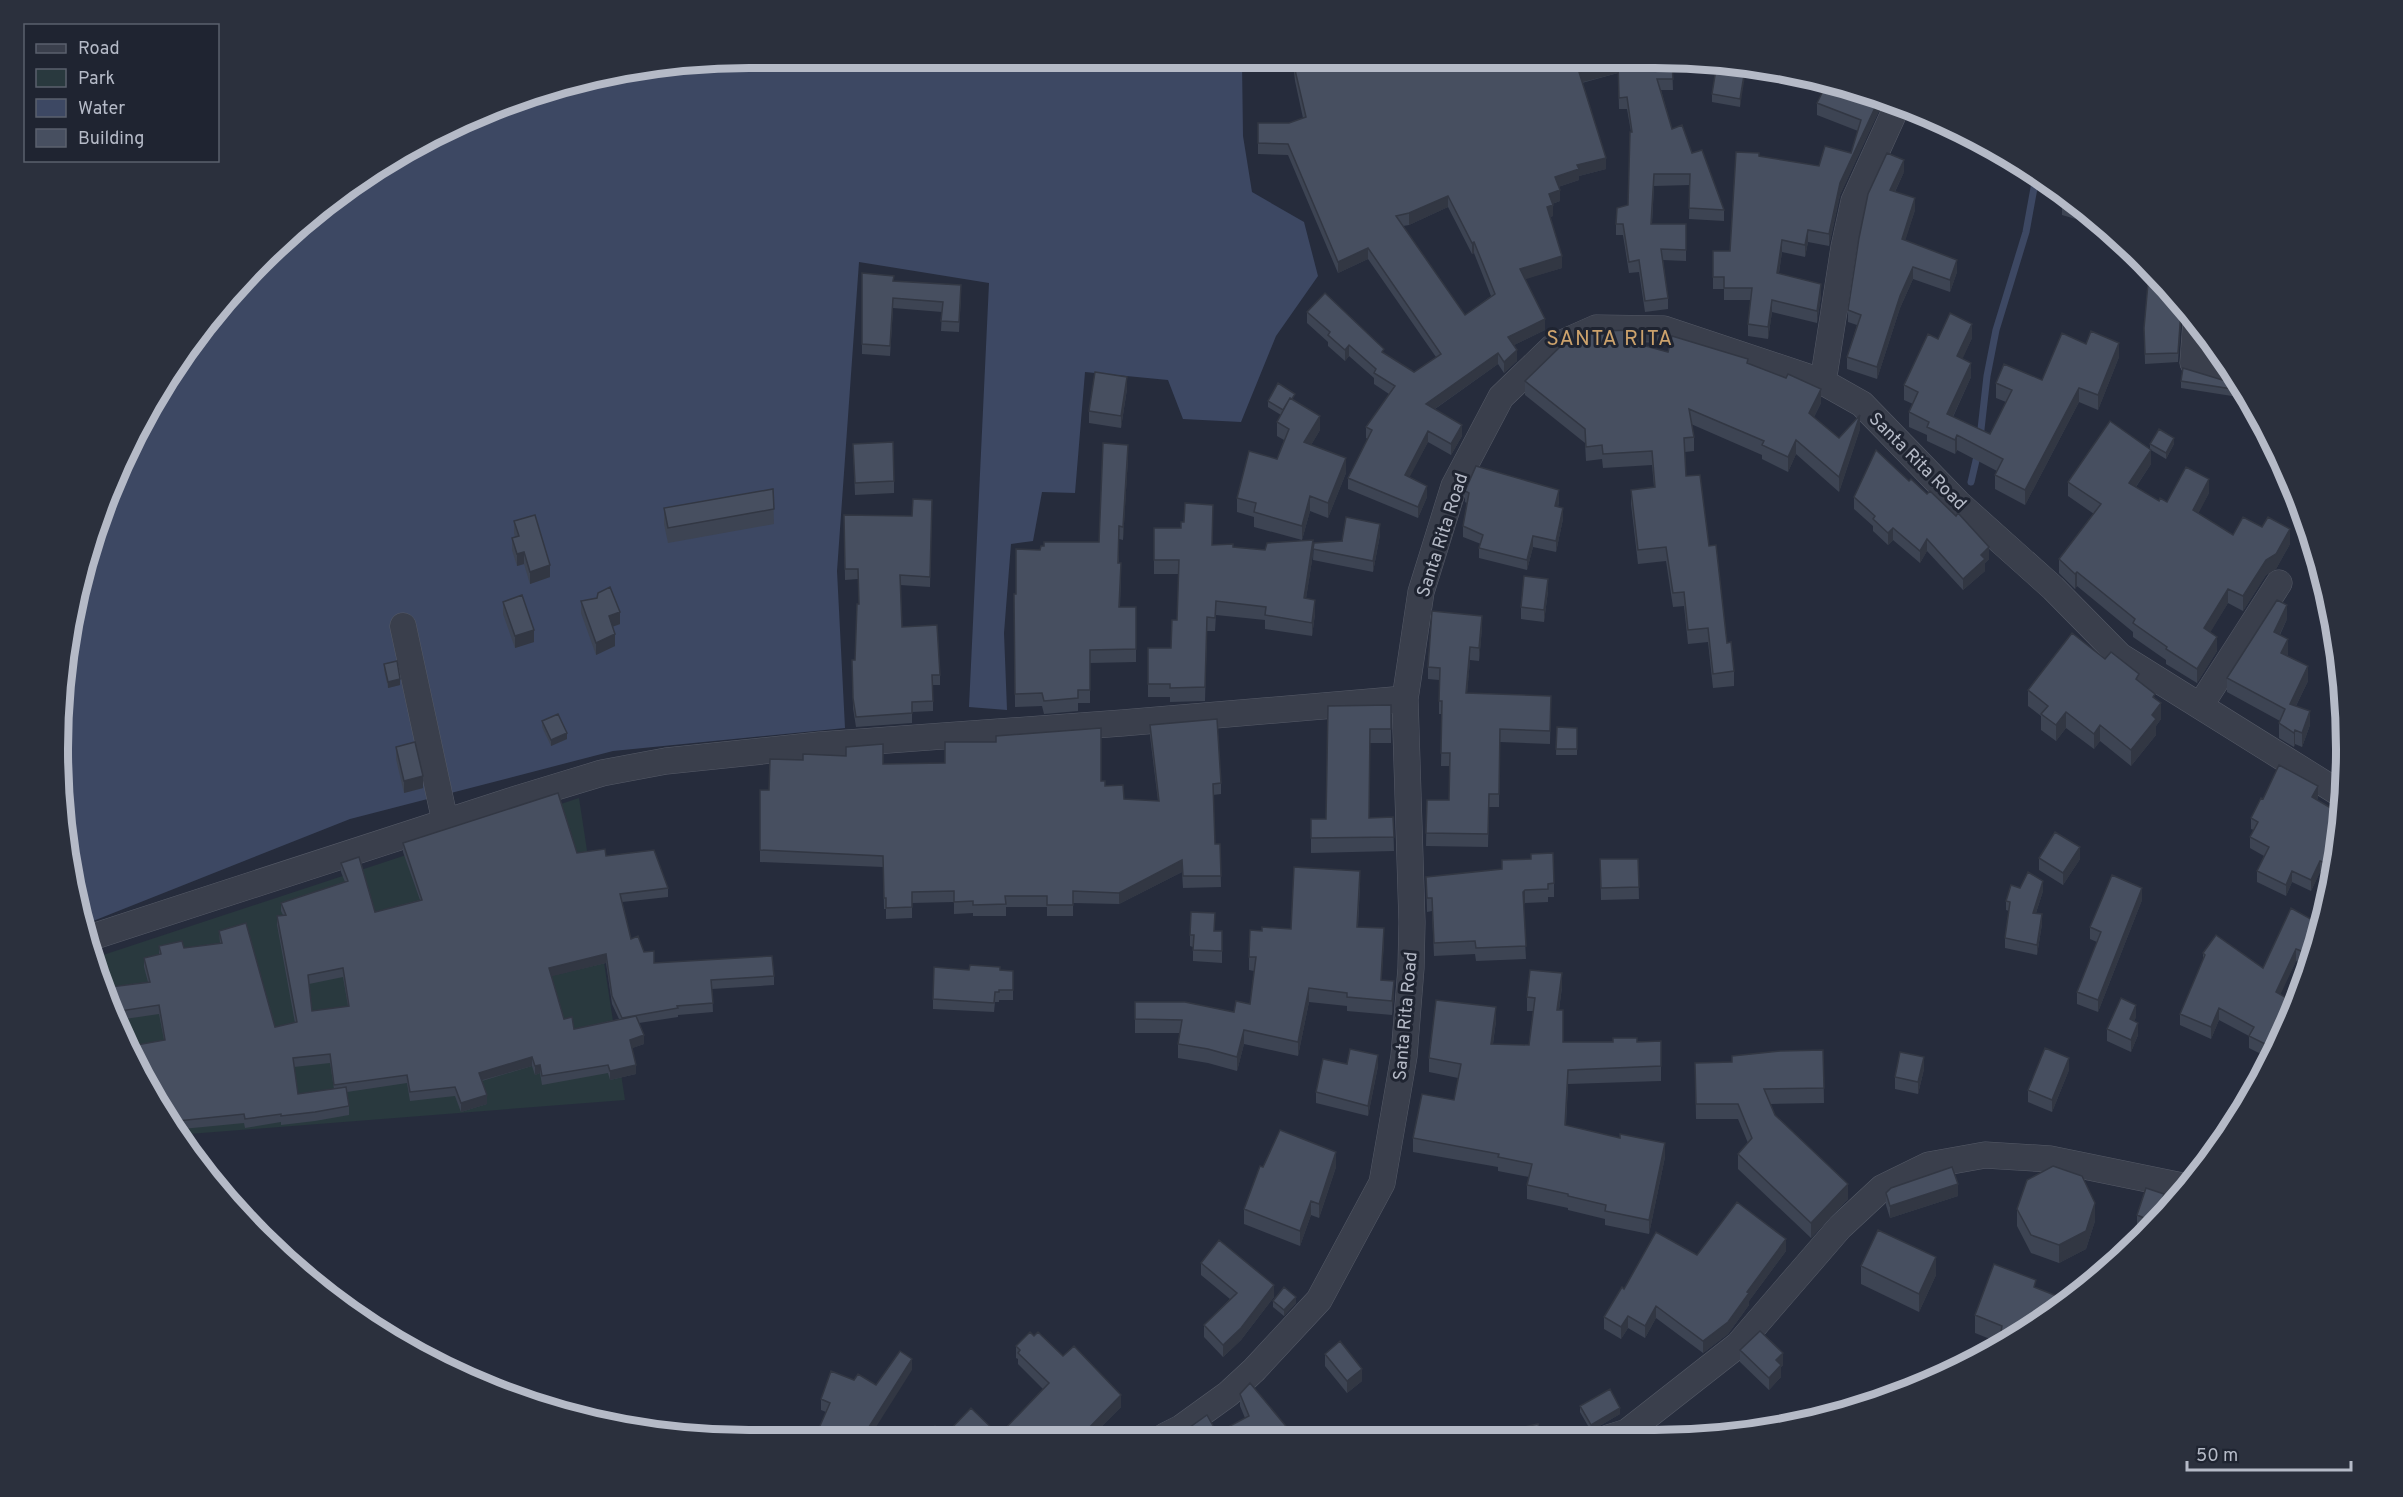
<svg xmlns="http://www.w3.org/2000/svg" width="2403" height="1497" font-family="Overpass,sans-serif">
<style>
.green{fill:#29393e}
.water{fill:#3d4863}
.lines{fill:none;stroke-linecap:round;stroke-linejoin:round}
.stream{stroke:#3d4863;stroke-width:7}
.minor-casing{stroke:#555a67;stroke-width:27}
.minor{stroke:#3a3f4c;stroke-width:26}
.wall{fill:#3d4453;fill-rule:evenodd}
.shaded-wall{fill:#323743}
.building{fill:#474f60;stroke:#323743;stroke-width:1.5;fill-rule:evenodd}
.labels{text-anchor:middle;stroke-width:6;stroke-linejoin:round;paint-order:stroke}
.street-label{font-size:18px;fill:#b5bac7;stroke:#1f2431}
.quarter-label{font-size:21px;letter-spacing:1.5px;fill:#cca26c;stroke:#1f2431}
.rim{fill:none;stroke:#b5bac7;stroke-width:8}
</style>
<rect width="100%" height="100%" fill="#262c3c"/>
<path class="green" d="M579 798 625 1100 176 1135 94 970 91 959Z"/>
<path class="water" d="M658 63H1242L1243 136 1252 192 1304 222 1318 276 1276 336 1241 422 1183 419 1168 380 1085 372 1075 493 1042 492 1033 541 1011 544 1004 633 1007 710 969 707 989 283 859 262 837 571 845 728 613 751 350 819 83 925 63 839 57 748 63 658 94 527 174 364 259 260 328 200 442 128 527 94Z"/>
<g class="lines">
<path class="stream" d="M1980 438 1987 376 1996 330 2026 232 2036 177
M1971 482 1978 452"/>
<defs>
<path id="minor" d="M2196 322 2193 363 2233 374
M1823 382 1844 247 1854 201 1898 104
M403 626 445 821
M2200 706 2279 583
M86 939 510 801 602 773 666 761 820 745 1122 723 1405 699
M1165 1436 1181 1428 1228 1394 1254 1370 1319 1300 1382 1183 1404 1056 1411 968 1412 922 1405 699 1421 592 1454 486 1501 397 1553 347 1596 328 1664 329 1823 382 1862 404 1958 503 2053 588 2120 656 2344 796
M1608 1438 1627 1432 1738 1345 1840 1227 1882 1188 1929 1165 1985 1155 2050 1159 2187 1187"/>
</defs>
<use href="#minor" class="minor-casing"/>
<use href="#minor" class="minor"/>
</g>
<path class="wall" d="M1293 63H1672L1673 90H1661L1672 129 1692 153 1724 210V221L1689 219 1690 185 1654 186 1652 224H1686V261L1663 260 1668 298V309L1645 312 1639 272 1629 273 1623 235H1616V224L1628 205 1631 132 1627 109H1619L1618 73 1582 83 1606 169 1579 176V180L1558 187 1560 201 1552 204 1553 216 1550 217 1562 268 1524 279 1545 330 1514 345 1517 361 1504 373 1498 364 1435 409 1462 436 1451 455 1428 442 1409 477 1427 497 1418 518 1348 489V478L1368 439 1366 438V427L1389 394 1374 384V378L1349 356 1345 361 1328 346V342L1307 323V312L1384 353 1414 372 1436 357 1368 259 1338 273 1288 155 1258 154V123H1289L1303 118 1295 81ZM1448 207 1472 254 1474 253 1491 296 1465 315 1403 226 1409 225Z
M1744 63 1740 107 1712 102V94Z
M1859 94 1884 100 1840 195 1829 246 1808 242 1805 257 1782 252 1779 273 1821 296 1817 323 1772 312 1768 339 1748 336V324L1751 300H1724V289H1713V251H1730L1759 156 1819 166 1851 153 1858 131 1817 115V103L1858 98Z
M1923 112 1941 123 1940 125 1923 117Z
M1904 172 1895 192 1915 210 1905 240 1957 272 1950 292 1913 279 1900 308 1877 379 1847 369V357L1857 325 1848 322V310L1859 238Z
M2062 203 2082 206 2079 220 2062 215Z
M862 273 894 281 961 294 959 332 941 331 942 312 893 308 890 356 862 354Z
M2184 313 2181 320 2178 362 2145 364 2144 328Z
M1972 338 1962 359 1971 377 1953 417 1990 434 2006 402 1996 398V383L2042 380 2119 357 2098 410 2079 402 2025 505 1995 489V475L1997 471 1957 450 1955 454 1927 441V435L1909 427V412L1913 404 1904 400V385L1938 339Z
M2209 341 2219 355 2209 352Z
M1638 344 1668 352 1748 364 1821 403 1814 417 1839 438 1860 429 1839 492 1796 454 1788 472 1762 459V455L1691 424 1694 437V451L1685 452 1686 476 1709 546 1727 643 1734 671V686L1713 688 1708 642 1688 644 1684 606 1673 607 1666 561 1638 564 1631 504V490L1654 487 1652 465 1603 468 1602 459 1586 461 1585 443 1525 395V381Z
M2181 381H2238L2251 399 2181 388Z
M1127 389 1121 428 1089 423V411Z
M1295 400 1294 401 1320 430 1311 445 1346 473 1328 518 1310 511 1302 540 1254 527V517L1237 512V498L1277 459 1284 440 1277 436V422L1281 415 1268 407V401Z
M853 444 894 481V493L855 495Z
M2150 444H2174L2166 459 2151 450V464L2136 487 2159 501 2167 502 2209 493 2198 513 2233 535 2290 544 2276 569 2266 575 2243 611 2228 603 2210 632 2217 651 2197 683 2166 664V660L2133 637V632L2077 586 2075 589 2059 573V559L2094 514 2068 496V482L2150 449Z
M1128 458 1123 540 1119 539V563L1121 576 1120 607H1136V662L1090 663V703H1078V711L1044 714 1042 706 1015 707 1014 594H1016L1040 550 1099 542Z
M773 489 774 524 668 543 664 524V508Z
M1465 491 1559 501 1558 507 1563 519 1556 552 1533 547 1527 570 1479 558V548L1481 544 1463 537V526L1467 503 1465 502Z
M1854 497 1989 559 1985 563V571L1963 590 1927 551 1920 563 1893 540 1888 545 1873 531V526L1854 509Z
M932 500 930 587 900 585 902 627 940 675V685H933V711L912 712V723L856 727 853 708 852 660H855L859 604 858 579 845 580 844 515 912 516Z
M514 521 550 577 530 584 524 564 517 566 512 550V538L515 537 514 533Z
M1154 528 1212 545 1313 554 1306 598 1315 614 1312 636 1265 629V620L1216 615 1215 631H1207L1205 701 1170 702V697H1148V648H1171L1177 620 1179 574H1154Z
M1380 535 1373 572 1313 560 1314 543 1342 541Z
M1548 591 1544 622 1521 619V607Z
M581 601 620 624 612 627 615 646 596 655 581 613Z
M503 602 534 642 515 648 503 614Z
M2287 619 2280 635 2288 654 2287 656 2308 681 2296 706 2310 725 2302 747 2295 744 2294 747 2279 738V723L2280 721 2227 692V678Z
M1482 628 1479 661 1470 660 1467 693 1551 696 1550 744 1500 742 1499 807H1489L1488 847 1426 846 1427 800H1449V766H1441L1442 714H1439V680L1428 679V667Z
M2105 659 2139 682 2155 698 2161 719 2156 726V735L2131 766 2100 741 2094 749 2066 728 2056 741 2041 730V716L2028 706V690Z
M384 664 400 685 388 688 384 670Z
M1391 705V743H1370L1369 818 1393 817 1394 851 1311 853V819H1326L1328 706Z
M542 721 567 739 551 746 542 727Z
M1150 725 1221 783V794L1213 795 1215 844H1220L1221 887 1183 888 1182 872 1119 904 1073 903V916H1047V907H1006V916H973V913L954 914V902L912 903V918L886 919V909H884L883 867 760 862V790H769L883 764 1101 781 1105 786 1124 799 1158 801 1150 736Z
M1557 727 1577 728V755H1556Z
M2343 738 2344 778 2333 772V762Z
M396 747 423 788 404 793 396 759Z
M2318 797 2317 800 2341 814 2331 876 2320 872 2311 891 2292 882 2286 896 2257 882V871L2264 856 2250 848V837L2254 830 2251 829V818L2263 799Z
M403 843 577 853 606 856 668 888V897L622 902 631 939 654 963 774 976V985L712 989 713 1012 678 1015V1017L639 1023 644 1044 632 1048 636 1074 610 1080 608 1073 542 1085 540 1073 535 1075 532 1066 482 1081 487 1104 461 1112 455 1096 410 1101 407 1083 347 1092 349 1106V1115L315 1121 281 1125V1122L245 1128 244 1123 172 1130 131 1046 164 1040 159 1014 118 1020 102 988 148 982 144 967V958L159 954V946L184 948 220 943 219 931 275 1027 295 1023 277 925V916L283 915 281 911V903L345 882 341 872V863L375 912 420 900 403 852ZM606 963 612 1004 619 1019 574 1029 564 1019 551 976ZM343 977 348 1006 312 1011 309 984ZM330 1063 334 1089 298 1094 294 1067Z
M2039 858 2080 859 2063 885 2039 870Z
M1638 859 1639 899 1601 900 1600 860Z
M1426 877 1554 883V897H1548V902L1525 903 1523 904 1526 959 1476 961 1475 954 1434 956 1432 911 1427 912Z
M1360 885 1358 927 1384 942 1381 980 1394 995 1392 1015 1347 1011V1006L1309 1002 1298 1056 1244 1044 1237 1071 1208 1063 1178 1058V1044L1180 1033H1135V1002L1234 1012 1250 1004 1254 971 1249 970V957L1262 931 1291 929Z
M2020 888 2043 891 2036 913 2042 924 2037 955 2005 948V938L2009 911 2006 910V901Z
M2142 900 2098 1012 2077 1004V992L2097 942 2090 939V927Z
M2323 927 2308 965 2296 961 2280 994 2290 1011 2267 1057 2249 1048V1036L2219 1020 2211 1039 2180 1025V1014L2203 960V953L2263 968Z
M1215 931H1222V963L1193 961V947L1190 946V935Z
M969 970 1013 971V1000H999V1002H995L994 1012 933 1009V999Z
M1562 987 1559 1010 1563 1042 1661 1041V1081L1568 1084 1566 1125 1665 1157 1649 1234 1605 1225V1219L1568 1210V1208L1527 1199V1185L1529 1177 1498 1171V1167L1413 1152V1138L1454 1100 1458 1078 1429 1072V1058L1496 1021 1493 1044 1529 1045 1533 1011H1527V997Z
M2136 1017 2134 1021 2138 1035 2131 1052 2107 1041V1029Z
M1823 1050 1824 1103 1770 1104 1775 1115 1848 1199 1811 1238 1738 1169V1154L1748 1143 1738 1119H1696L1695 1063 1732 1062Z
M1347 1064 1378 1066 1368 1116 1316 1103V1092Z
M1924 1069 1918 1094 1895 1089V1077Z
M2069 1070 2052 1112 2028 1102V1090Z
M1263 1167H1336L1319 1218 1311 1215 1300 1246 1244 1224V1209Z
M1886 1193 1958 1196 1890 1218 1886 1205Z
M2164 1206 2161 1215 2146 1231 2137 1227V1215Z
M2017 1209 2095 1221 2086 1249 2059 1263 2031 1253 2017 1226Z
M1786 1251 1749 1301V1305L1728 1334 1703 1353 1656 1318 1645 1338 1628 1328 1621 1339 1604 1329V1317L1624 1289 1697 1255Z
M1201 1263 1274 1297 1241 1340 1223 1357 1204 1337V1325L1230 1299 1201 1275Z
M1861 1266 1936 1275 1919 1312 1861 1284Z
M2036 1288 2067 1300 2000 1348V1343L1975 1333V1315Z
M1273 1301 1296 1303 1284 1316 1273 1307Z
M1034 1336 1063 1356 1121 1407 1092 1436 999 1435 1043 1389 1018 1364V1359L1016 1358V1346Z
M1740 1350 1783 1365 1781 1367V1377L1769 1390 1740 1362Z
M1325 1354 1362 1381 1347 1393 1325 1366Z
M912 1370 826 1412 821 1410V1399L854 1380 876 1385Z
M1240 1394 1295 1437 1186 1436V1430L1217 1433 1245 1418 1240 1406Z
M1580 1406 1620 1414 1591 1431 1580 1412Z"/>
<path class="shaded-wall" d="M1615 63H1618V73L1579 83V72Z
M1746 63 1747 64 1740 107V99Z
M1879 99 1884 100 1840 195 1829 246V234L1840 183Z
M1606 158V169L1579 176V180L1555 188V177L1577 165Z
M1904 160V172L1890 202V190Z
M1560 190V201L1549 205V194Z
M1448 196V207L1409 225V213Z
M1915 198V210L1902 251V239Z
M2080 204 2082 206 2079 220V208Z
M1553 205V216L1547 218V207Z
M1808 230V242L1805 257V245Z
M1782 240V252L1777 285V273Z
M1474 242V253L1472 254V243Z
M1368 248V259L1338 273V262Z
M1562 256V268L1520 281V269Z
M1957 260V272L1950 292V280Z
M1913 267V279L1900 308 1877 379V367L1900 296Z
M1821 284V296L1817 323V311Z
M1772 300V312L1768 339V327Z
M2183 305 2188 311 2184 313 2181 320 2178 362 2181 311Z
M1545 319V330L1508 348V337Z
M1972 324V338L1957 371V356Z
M2119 343V357L2098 410V395Z
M1349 345V356L1345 361V350Z
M1517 350V361L1504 373V362Z
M1498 353V364L1426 415V404Z
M1971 363V377L1947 429V414Z
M1127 377V389L1121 428V416Z
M2079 388V402L2025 505V490Z
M1821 389V403L1809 427V413Z
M1860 415V429L1839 492V477Z
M1320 416V430L1304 457V442Z
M1462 425V436L1451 455V444Z
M1428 431V442L1405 486V475Z
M1957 435V450L1955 454V440Z
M2174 438V444L2166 459V453Z
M1796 440V454L1788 472V457Z
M1128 445V458L1123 540V527Z
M2151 450V464L2129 497V483Z
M1346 458V473L1328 518V503Z
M2209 479V493L2193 524V510Z
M1427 486V497L1418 518V507Z
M1559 490V501L1555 517V506Z
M1310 496V511L1302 540V526Z
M1563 508V519L1556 552V541Z
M1380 524V535L1373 572V561Z
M1893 528V540L1888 545V533Z
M2290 529V544L2276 569 2266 575 2243 611V596L2266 560Z
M1533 536V547L1527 570V560Z
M1927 539V551L1920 563V551Z
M1313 540V554L1304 612V598Z
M1989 547V559L1985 563V571L1963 590V579L1981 555Z
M524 552V564L517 566V554Z
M550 565V577L530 584V572Z
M2077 572V586L2075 589V574Z
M1548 579V591L1544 622V610Z
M2228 589V603L2204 643V628Z
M1315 600V614L1312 636V623Z
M2287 605V619L2274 646V632Z
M620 612V624L609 628V616Z
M1482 616V628L1479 661V648Z
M534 630V642L515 648V636Z
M615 634V646L596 655V643Z
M2217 637V651L2197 683V669Z
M2288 639V654L2281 667V653Z
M1470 647V660L1466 706V693Z
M2308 666V681L2290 718V704Z
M400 679V685L388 688V682Z
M2161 703V719L2156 726V735L2131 766V750L2152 715Z
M2310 711V725L2302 747V733Z
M2066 712V728L2056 741V725Z
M2100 725V741L2094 749V734Z
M2295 730V744L2294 747V733Z
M567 733V739L551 746V740Z
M423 776V788L404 793V781Z
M2318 786V797L2312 808V797Z
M2080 847V859L2063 885V873Z
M1182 860V872L1119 904V893Z
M2320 861V872L2311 891V880Z
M2292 871V882L2286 896V885Z
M2043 881V891L2033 922V913Z
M2142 888V900L2098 1012V1000Z
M1525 890V903L1523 905V892Z
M2042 914V924L2037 955V945Z
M1384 928V942L1381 994V980Z
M2296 949V961L2276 1004V992Z
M606 954V963L549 977V968Z
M1562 973V987L1557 1024V1010Z
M1394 981V995L1392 1015V1001Z
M1309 988V1002L1298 1056V1042Z
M2290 1000V1011L2267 1057V1045Z
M2136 1005V1017L2130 1031V1019Z
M1496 1007V1021L1491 1058V1044Z
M2219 1008V1020L2211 1039V1027Z
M2138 1023V1035L2131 1052V1040Z
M1244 1030V1044L1237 1071V1057Z
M644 1035V1044L630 1049V1040Z
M1378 1055V1066L1368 1116V1106Z
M532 1057V1066L479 1081V1073Z
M1924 1057V1069L1918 1094V1082Z
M2069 1058V1070L2052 1112V1100Z
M540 1065V1073L535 1075V1066Z
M636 1065V1074L610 1080V1071Z
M487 1095V1104L461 1112V1103Z
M1665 1143V1157L1649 1234V1220Z
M1336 1152V1167L1319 1218V1204Z
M1848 1184V1199L1811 1238V1223Z
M1958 1184V1196L1890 1218V1206Z
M2164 1194V1206L2161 1215 2155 1221Z
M1311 1201V1215L1300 1246V1231Z
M2095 1203V1221L2086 1249 2059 1263V1245Z
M1786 1239V1251L1749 1301V1305L1728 1334 1703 1353V1341L1747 1292Z
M1936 1257V1275L1919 1312V1294Z
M1274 1285V1297L1241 1340 1223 1357V1345Z
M1296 1297V1303L1284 1316V1310Z
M1656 1306V1318L1645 1338V1326Z
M1628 1316V1328L1621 1339V1327Z
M1783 1353V1365L1781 1367V1377L1769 1390V1378L1776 1360Z
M912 1359V1370L871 1435 867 1430Z
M1362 1369V1381L1347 1393V1381Z
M1121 1395V1407L1092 1436H1081Z
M1620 1408V1414L1591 1431V1425Z"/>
<path class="building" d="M1294 63H1615L1579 72 1606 158 1577 165 1579 169 1555 177 1560 190 1549 194 1553 205 1547 207 1562 256 1520 269 1545 319 1508 337 1517 350 1504 362 1498 353 1426 404 1462 425 1451 444 1428 431 1405 475 1427 486 1418 507 1348 478 1372 430 1366 427 1395 386 1374 373 1376 369 1349 345 1345 350 1328 335 1330 332 1307 312 1325 293 1384 349 1382 352 1414 372 1441 354 1368 248 1338 262 1288 144 1258 143V123H1289L1306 117 1295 70ZM1448 196 1472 243 1474 242 1495 294 1465 315 1396 216 1409 213Z
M1618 63H1672L1673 79H1657L1672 129 1682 125 1692 153 1702 150 1724 210 1689 208 1690 174H1654L1651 224H1686V250L1661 249 1668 298 1645 301 1639 260 1629 262 1623 224H1616L1617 208 1628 205 1630 132H1632L1627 97 1619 98Z
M1717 63H1746L1740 99 1712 94Z
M1826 85 1839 88 1858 98 1859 94 1879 99 1840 183 1829 234 1808 230 1805 245 1782 240 1777 273 1821 284 1817 311 1772 300 1768 327 1748 324 1752 288H1724V277H1713V251H1730L1736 152 1759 153V156L1819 166 1825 146 1851 153 1861 120 1817 103Z
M1887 153 1904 160 1890 190 1915 198 1902 239 1957 260 1950 280 1913 267 1900 296 1877 367 1847 357 1861 315 1848 310 1859 238 1868 194Z
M2064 193 2075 200 2080 204 2079 208 2062 203Z
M2149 272H2152L2174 292 2183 305 2181 311 2178 353 2145 354 2144 328Z
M862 273 894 276 893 281 961 285 959 322 941 321 943 302 893 298 890 346 862 344Z
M1950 313 1972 324 1957 356 1971 363 1947 414 1990 434 2012 390 1996 383 2004 364 2042 380 2062 333 2086 344 2091 331 2119 343 2098 395 2079 388 2025 490 1995 475 2003 459 1957 435 1955 440 1927 427 1929 422 1909 412 1918 392 1904 385 1928 334 1938 339Z
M1637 330 1638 344 1668 352 1672 336 1748 359 1747 363 1786 378 1788 374 1821 389 1809 413 1839 438 1860 415 1839 477 1796 440 1788 457 1762 445 1764 441 1689 409 1694 437 1684 438 1686 476 1700 475 1709 546 1716 545 1727 643 1731 642 1734 671 1713 674 1708 628 1688 630 1684 592 1673 593 1666 547 1638 550 1631 490 1655 487 1652 451 1603 454 1602 445 1586 447 1585 429 1525 381 1561 346 1595 331Z
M2183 368 2229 382 2238 381 2245 391 2181 381Z
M1095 372 1127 377 1121 416 1089 411Z
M1278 383 1295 394 1292 399 1290 398 1283 410 1268 401Z
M1290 398 1320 416 1304 442 1346 458 1328 503 1310 496 1302 526 1254 512 1256 503 1237 498 1249 451 1277 459 1289 429 1277 422Z
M2110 421 2151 450 2129 483 2159 501 2160 498 2167 502 2186 467 2209 479 2193 510 2233 535 2243 517 2262 527 2268 517 2290 529 2276 554 2266 560 2243 596 2228 589 2204 628 2217 637 2197 669 2166 649 2167 647 2133 623 2135 619 2077 572 2075 574 2059 559 2101 504 2068 482Z
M2159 429 2174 438 2166 453 2150 444Z
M893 442 894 481 855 483 853 444Z
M1103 443 1128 445 1123 527 1119 526 1118 563H1121L1119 607H1136V649L1090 650V690H1078V698L1044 701 1042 693 1015 694 1014 594H1016V549L1040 550 1041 546H1044V542H1099Z
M1876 450 1909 481 1911 479 1927 494 1930 491 1956 516 1958 513 1989 547 1981 555 1985 559 1963 579 1927 539 1920 551 1893 528 1888 533 1873 519 1875 516 1854 497Z
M1476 466 1559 490 1555 506 1563 508 1556 541 1533 536 1527 560 1479 548 1483 535 1463 526 1469 493 1465 491Z
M773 489 774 509 668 528 664 508Z
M913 499 932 500 930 577 900 575 902 627 937 625 940 675H932L933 701 912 702V713L856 717 853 698 852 660H855L857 604H859L858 569H845L844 515 912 516Z
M1185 503 1213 505 1212 545 1233 544V547L1265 550 1267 543 1313 540 1304 598 1315 600 1312 623 1265 615 1266 607 1216 601 1215 618 1207 617 1205 687 1170 688V684H1148V648H1171L1172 620H1177L1179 560H1154V528H1181V522H1184Z
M535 515 550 565 530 572 524 552 517 554 512 538 519 536 514 521Z
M1346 517 1380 524 1373 561 1313 549 1314 543 1343 541H1342Z
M1524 576 1548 579 1544 610 1521 607Z
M610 587 620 612 609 616 615 634 596 643 581 601 597 598 598 593Z
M522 595 534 630 515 636 503 602Z
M2277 600 2287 605 2274 632 2288 639 2281 653 2308 666 2290 704 2310 711 2302 733 2295 730 2294 733 2279 723 2285 709 2227 678Z
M1432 611 1482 616 1479 648 1470 647 1466 693 1551 696 1550 731 1500 729 1499 794H1489L1488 834 1426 833 1427 800H1449L1450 753H1441L1442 701H1439L1440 668 1428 667Z
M2072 633 2105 659 2111 652 2139 674 2136 679 2155 694 2153 697 2161 703 2152 715 2156 719 2131 750 2100 725 2094 734 2066 712 2056 725 2041 714 2048 706 2028 690Z
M397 661 400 679 388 682 384 664Z
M1391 705V729H1370L1369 818 1393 817 1394 837 1311 838V819H1326L1328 706Z
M558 714 567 733 551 740 542 721Z
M1217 719 1221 783 1213 784 1215 844H1220L1221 876H1183L1182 860 1119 893 1073 891V905H1047V896H1005L1006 904 973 905V901L954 902V891L912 892V907L886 908V898H884L883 856 760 850V790H769L770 759 803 760V754L846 756V747L883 744V764L945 763V742H996V736L1101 728V781H1105V786L1123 785 1124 799 1159 801 1150 725Z
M1557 727 1577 728V749H1556Z
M2343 738 2344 768 2333 762Z
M415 742 423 776 404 781 396 747Z
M2279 765 2318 786 2312 797 2341 814 2333 866 2320 861 2311 880 2292 871 2286 885 2257 871 2269 847 2250 837 2258 822 2251 818 2261 798 2263 799Z
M558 793 577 853 605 849 606 856 654 850 668 888 620 894 631 939 638 936 644 952 654 951V963L772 956 774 976 711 980 713 1003 677 1006 678 1008 622 1018 612 996 606 954 549 968 564 1019 572 1017 574 1029 636 1016 644 1035 630 1040 636 1065 610 1071 608 1065 542 1076 540 1065 535 1066 532 1057 479 1073 487 1095 461 1103 455 1087 410 1092 407 1075 334 1085 330 1054 293 1058 298 1094 346 1087 349 1106 315 1112 281 1116V1114L245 1119 244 1114 168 1122 131 1046 165 1040 159 1005 114 1012 102 988 150 982 144 958 161 954 159 946 182 941 184 948 222 943 219 931 246 923 275 1027 297 1022 277 916 286 915 281 903 348 881 341 863 359 857 375 912 422 900 403 843ZM343 968 349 1006 312 1011 308 975Z
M2055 832 2080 847 2063 873 2039 858Z
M1553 853 1554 883 1548 884V889L1525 890 1523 892 1526 946 1476 948 1475 941 1434 943 1432 898H1427L1426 877 1502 869V860L1531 859V854Z
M1600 859H1638L1639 887 1601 888Z
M1294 867 1360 871 1357 927 1384 928 1381 980 1394 981 1392 1001 1347 997V993L1309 988 1298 1042 1244 1030 1237 1057 1208 1049 1178 1044 1182 1020 1135 1019V1002H1185L1234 1012 1236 1001 1250 1004 1256 957H1249L1250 930 1262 931V927L1291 929Z
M2028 872 2043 881 2033 913 2042 914 2037 945 2005 938 2010 902 2006 901 2011 885 2020 888Z
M2112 875 2142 888 2098 1000 2077 992 2101 932 2090 927Z
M2329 888 2323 927 2312 955 2296 949 2276 992 2290 1000 2267 1045 2249 1036 2254 1027 2219 1008 2211 1027 2180 1014 2205 955 2203 953 2216 935 2263 968 2291 908 2316 922Z
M1191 912 1215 913 1214 931H1222V951L1193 950 1194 935H1190Z
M970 965 1000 967V970L1013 971V990H999V992H995L994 1003 933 999 934 967 969 970Z
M1530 970 1562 973 1557 1010H1563V1042H1613V1038H1637V1042L1661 1041V1066L1568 1070 1565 1125 1620 1138V1134L1665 1143 1649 1220 1605 1211 1606 1205 1568 1196V1194L1527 1185 1532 1164 1498 1157 1499 1154 1413 1138 1422 1094 1454 1100 1461 1064 1429 1058 1436 1000 1496 1007 1491 1044 1529 1045 1535 998 1527 997Z
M2121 998 2136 1005 2130 1019 2138 1023 2131 1040 2107 1029Z
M2045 1048 2069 1058 2052 1100 2028 1090Z
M1350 1049 1378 1055 1368 1106 1316 1092 1323 1059 1347 1064Z
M1823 1050 1824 1088 1764 1089 1775 1115 1848 1184 1811 1223 1738 1154 1752 1138 1738 1104H1696L1695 1063 1732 1062V1056L1780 1051Z
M1900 1052 1924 1057 1918 1082 1895 1077Z
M1280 1130 1336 1152 1319 1204 1311 1201 1300 1231 1244 1209 1260 1166 1263 1167Z
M2053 1166 2082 1176 2095 1203 2086 1231 2059 1245 2031 1235 2017 1209 2027 1180Z
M1952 1167 1958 1184 1890 1206 1886 1193 1891 1188Z
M2146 1188 2164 1194 2154 1222 2137 1215Z
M1737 1202 1786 1239 1747 1292 1749 1293 1728 1322 1703 1341 1656 1306 1645 1326 1628 1316 1621 1327 1604 1317 1622 1287 1624 1289 1656 1232 1697 1255Z
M1878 1230 1936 1257 1919 1294 1861 1266Z
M1219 1240 1274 1285 1241 1328 1223 1345 1204 1325 1237 1293 1201 1263Z
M1994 1264 2036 1280 2034 1287 2067 1300 2008 1342 2000 1338 2002 1326 1975 1315Z
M1284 1287 1296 1297 1284 1310 1273 1301Z
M1760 1331 1783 1353 1776 1360 1781 1365 1769 1378 1740 1350Z
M1030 1332 1034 1336 1038 1332 1063 1356 1074 1346 1121 1395 1081 1436 927 1435 935 1426 945 1435 971 1408 999 1435 1049 1383 1018 1353 1020 1350 1016 1346Z
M1340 1341 1362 1369 1347 1381 1325 1354Z
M900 1351 912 1359 867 1430 876 1435H816L830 1403 821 1399 831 1371 854 1380 858 1374 876 1385Z
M1250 1383 1295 1437 1189 1436 1186 1430 1207 1415 1217 1433 1249 1416 1240 1394Z
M1610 1389 1620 1408 1591 1425 1580 1406Z
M1538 1424 1541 1438H1513L1511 1430Z"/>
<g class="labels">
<g class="street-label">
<text transform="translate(1918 461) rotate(45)" y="6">Santa Rita Road</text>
<text transform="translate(1442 535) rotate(-72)" y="6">Santa Rita Road</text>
<text transform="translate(1405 1016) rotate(-85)" y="6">Santa Rita Road</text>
</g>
<g class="quarter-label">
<text x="1610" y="345">SANTA RITA</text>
</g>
</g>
<path d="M0 0H2403V1497H0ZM749 68H1655A681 681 0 0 1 2336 749V749A681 681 0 0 1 1655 1430H749A681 681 0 0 1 68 749V749A681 681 0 0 1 749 68Z" fill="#2b303d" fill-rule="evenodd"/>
<path class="rim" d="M749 68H1655A681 681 0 0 1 2336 749V749A681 681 0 0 1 1655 1430H749A681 681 0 0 1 68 749V749A681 681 0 0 1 749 68Z"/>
<rect x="24" y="24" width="195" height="138" fill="#1f2431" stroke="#5b606d" stroke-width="1.5"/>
<rect x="36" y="44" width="30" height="9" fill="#3a3f4c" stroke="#5b606d" stroke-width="1.5"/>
<text x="78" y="54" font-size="18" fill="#b5bac7">Road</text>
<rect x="36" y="69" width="30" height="18" fill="#29393e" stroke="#5b606d" stroke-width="1.5"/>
<text x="78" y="84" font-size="18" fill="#b5bac7">Park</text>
<rect x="36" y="99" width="30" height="18" fill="#3d4863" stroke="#5b606d" stroke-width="1.5"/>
<text x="78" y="114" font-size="18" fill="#b5bac7">Water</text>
<rect x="36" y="129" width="30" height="18" fill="#474f60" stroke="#5b606d" stroke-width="1.5"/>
<text x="78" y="144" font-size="18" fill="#b5bac7">Building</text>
<path d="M2187 1461v9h164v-9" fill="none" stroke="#b5bac7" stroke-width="3"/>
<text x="2196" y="1461" font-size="18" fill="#b5bac7" stroke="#1f2431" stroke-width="4.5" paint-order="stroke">50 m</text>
</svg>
